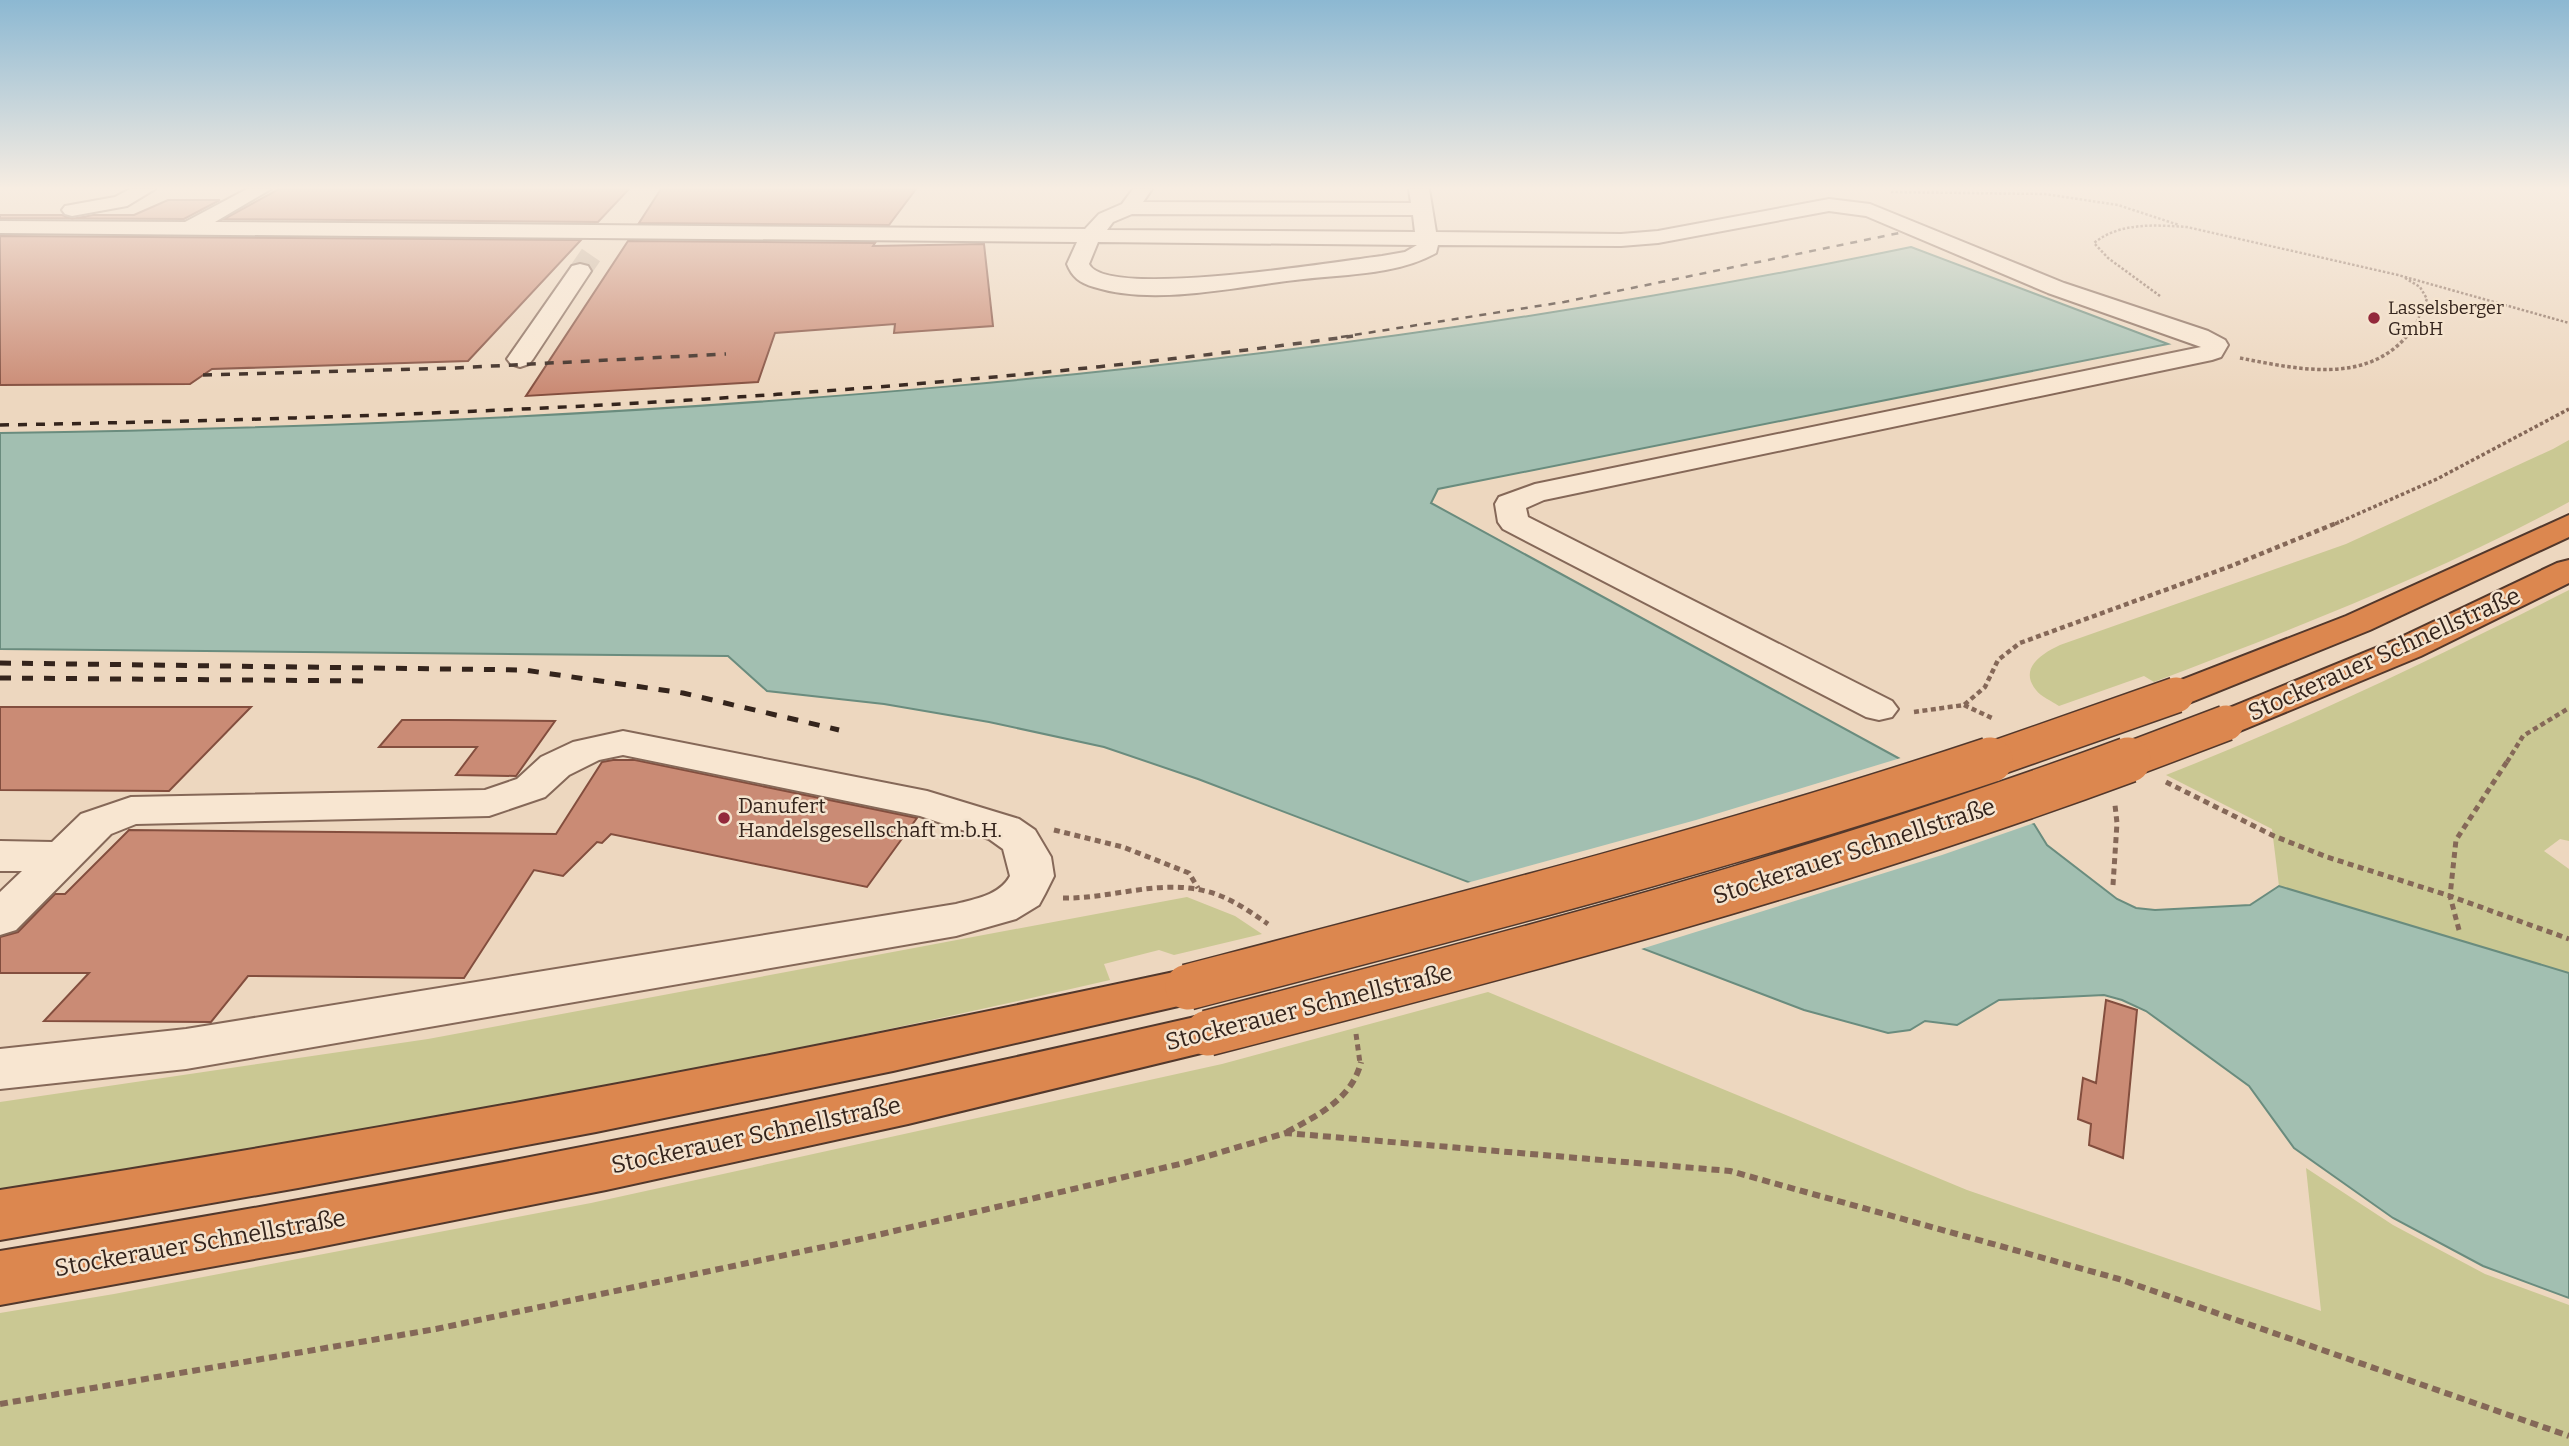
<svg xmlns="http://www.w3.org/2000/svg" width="2569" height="1446" font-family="Bitter,serif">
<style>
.green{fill:#cac893}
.water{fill:#a2bfb1;stroke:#6a8c7e;stroke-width:2}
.pier{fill:#edd7bf}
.building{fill:#ca8b75;stroke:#834e3e;stroke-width:2}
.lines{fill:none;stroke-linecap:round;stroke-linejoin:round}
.minor-tunnel{stroke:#c8b39e;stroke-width:22;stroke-dasharray:22 11;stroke-linecap:butt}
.minor-casing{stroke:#856858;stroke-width:4}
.highway-casing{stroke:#52382c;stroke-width:4}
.path-far4{stroke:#856858;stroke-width:2.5;stroke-dasharray:2.5 2;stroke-linecap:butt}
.path-far3{stroke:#856858;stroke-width:3.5;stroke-dasharray:3.5 2.5;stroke-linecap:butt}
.path-far2{stroke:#856858;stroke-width:4.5;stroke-dasharray:5 3.5;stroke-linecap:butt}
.path-far1{stroke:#856858;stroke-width:5;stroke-dasharray:6 4.5;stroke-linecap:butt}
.path{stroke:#856858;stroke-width:6;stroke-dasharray:8 5;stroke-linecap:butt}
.minor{fill:#f8e6d1;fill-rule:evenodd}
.highway{fill:#dc874f;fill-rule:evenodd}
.rail-far2{stroke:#34241c;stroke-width:2.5;stroke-dasharray:7 7;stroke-linecap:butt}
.rail-far1{stroke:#34241c;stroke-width:3.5;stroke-dasharray:9 9;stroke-linecap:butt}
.rail{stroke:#34241c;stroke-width:5;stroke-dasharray:11 11;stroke-linecap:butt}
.highway-bridge-far1-casing{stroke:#52382c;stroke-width:38;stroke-linecap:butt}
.highway-bridge-casing{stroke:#52382c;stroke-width:48;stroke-linecap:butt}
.highway-bridge-far1{stroke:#dc874f;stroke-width:35}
.highway-bridge{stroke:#dc874f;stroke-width:45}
.poi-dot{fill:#93293b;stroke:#f4e3ce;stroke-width:2.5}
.labels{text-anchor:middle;stroke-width:5;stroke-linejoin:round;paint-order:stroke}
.far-poi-label{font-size:18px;fill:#34241c;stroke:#f4e3ce;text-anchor:start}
.poi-label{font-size:21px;fill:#34241c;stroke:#f4e3ce;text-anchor:start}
.near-street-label{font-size:24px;fill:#34241c;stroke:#f4e3ce}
</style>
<rect width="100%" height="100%" fill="#edd7bf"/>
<path class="green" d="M2569 440V502C2436 574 2296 628 2154 682L2144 676 2059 706C2052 701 2041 697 2036 690 2018 668 2043 653 2060 645L2346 544 2553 449Z
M2569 590V841L2560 839 2544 851 2569 869V973L2279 886 2272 829 2166 775C2304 721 2437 657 2569 590Z
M1187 897 1235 916 1262 934 1174 955 1159 950 1104 964 1110 980C743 1065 372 1133 0 1189V1102L428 1039Z
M1488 992 1967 1190 2321 1311 2306 1168 2393 1225 2485 1274 2569 1305V1446H0V1313L114 1294 591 1203 1222 1064Z"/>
<path class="water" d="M1911 247 2168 344 1438 489 1431 503 1900 759 2034 824 2047 845 2117 899 2136 908 2155 910 2250 905 2279 886 2569 973V1298L2483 1266 2393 1218 2294 1148 2249 1086 2146 1011 2122 1000 2104 995 1999 1000 1957 1025 1925 1021 1910 1030 1888 1033 1804 1010 1198 779 1104 747 989 722 884 704 767 691 728 656 0 649V433C641 424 1282 377 1911 247Z"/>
<path class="pier" d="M1904 757 2037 822 1942 855 1638 950 1463 884 1696 820Z"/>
<path class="building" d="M279 189H629L598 222 224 219Z
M661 189H916L889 225 639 223Z
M168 200H220L184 219 0 218V215H62L72 219 93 215H134Z
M0 236 581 240 468 361 212 369 190 384 0 385Z
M628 241 875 243 873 246 984 244 993 326 894 333 895 324 775 333 758 382 526 396Z
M0 707H251L169 791 0 790Z
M402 720H446L555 721 516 776 456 775 477 747H379Z
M613 760H635L917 818 867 887 611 834 602 843 597 842 563 876 534 870 464 978 248 976 211 1022 44 1021 89 973H0V937L18 932 55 894H65L129 830 556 834 602 762Z
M2106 1000 2137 1010 2123 1158 2089 1145 2091 1124 2078 1119 2083 1078 2096 1083Z"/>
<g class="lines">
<path class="minor-tunnel" d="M580 271 591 255"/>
<defs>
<path id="minor" d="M130 189H155L127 206 72 216 65 214 62 210 65 206 115 197Z
M247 189H271L215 222 1085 229 1099 214 1122 204 1133 189H1152L1143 202 1411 203 1409 189H1429L1436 232 1621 234 1658 231 1829 199 1870 204 2064 283 2208 331 2225 340 2228 345 2221 357 2212 360 1544 500 1526 508 1528 517 1892 701 1898 709 1892 717 1879 720 1866 717 1503 529 1498 522 1495 504 1499 497 1535 484 2201 347 2048 293 1866 216 1829 211 1658 243 1621 246 1438 245 1436 253C1395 276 1341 274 1295 280 1234 287 1153 306 1094 287 1080 283 1072 277 1067 264L1077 242 0 233V221L185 222ZM1132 214 1413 215 1415 232 1107 230 1113 222ZM1098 242 1417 245 1405 252 1382 256C1340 261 1106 300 1089 264Z
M580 264 588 266 591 271 533 359 529 364 520 367 511 364 507 359 572 266Z
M623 731 927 791 1019 819 1035 830 1051 857 1054 876 1045 894 1039 905 1016 919 956 936 186 1069 0 1089V1049L186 1029 956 904C975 899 1000 895 1010 876L1003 849 989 839 920 816 623 755 599 760 569 775 545 797 489 816 136 824 111 834 16 930 0 935V892L22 871H0V841L52 842 81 814 131 797 485 790 517 779 541 757 573 742Z"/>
<path id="highway" d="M2569 515V537L2370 630 2189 703 2176 706 2163 703 2157 695 2163 687 2346 616Z
M2569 560V583L2421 656 2240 731 2226 735 2212 731 2207 723 2212 715 2395 640 2557 563Z
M1188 969 1205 974 1212 987 1205 1000 893 1071 596 1132 298 1188 0 1240V1190C398 1128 794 1054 1188 969Z
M1208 1014 1226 1019 1233 1033 1226 1047 908 1124 606 1190 304 1250 0 1305V1251C406 1185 808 1106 1208 1014Z"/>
</defs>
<use href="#minor" class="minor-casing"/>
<use href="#highway" class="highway-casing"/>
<path class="path-far4" d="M1891 192 2045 194 2118 205 2179 225
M2405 278 2420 287 2427 299 2414 328 2406 337
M2160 296 2108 258 2094 243C2120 222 2155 225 2187 227L2398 275 2569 323"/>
<path class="path-far3" d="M2240 358C2297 369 2365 385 2407 336
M2335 524 2437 479 2569 409"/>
<path class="path-far2" d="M1964 705 1994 719
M1914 712 1964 705 1985 687 1998 660 2020 643 2231 566 2339 522
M2507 762 2523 736 2569 708"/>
<path class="path-far1" d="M2166 782 2274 836 2327 857 2450 896 2569 939
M1054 830 1123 847 1189 873 1198 888
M2113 885 2117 823 2115 805
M1063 898C1110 899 1159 879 1205 891 1228 896 1249 911 1268 924
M2459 930 2450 896 2456 840 2508 760
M1356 1034 1360 1063"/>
<path class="path" d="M1287 1132C1318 1115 1352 1099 1361 1062
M0 1404 436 1329 856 1240 1184 1163 1286 1133 1730 1171 2119 1279 2569 1436"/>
<use href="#minor" class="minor"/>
<use href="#highway" class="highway"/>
<path class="rail-far2" d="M1341 337 1564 302 1904 232"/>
<path class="rail-far1" d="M203 375 454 368 726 354
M0 425C452 417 905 398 1353 336"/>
<path class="rail" d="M0 663 524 670 683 693 839 730
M0 678 373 681"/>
<defs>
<path id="highway-bridge-far1" d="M1985 762 2176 695
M2123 762 2226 723"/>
<path id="highway-bridge" d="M1188 987C1457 917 1726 848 1990 760
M1208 1033C1518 953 1828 871 2128 760"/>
</defs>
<use href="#highway-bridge-far1" class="highway-bridge-far1-casing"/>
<use href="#highway-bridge" class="highway-bridge-casing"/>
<use href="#highway-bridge-far1" class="highway-bridge-far1"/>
<use href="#highway-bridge" class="highway-bridge"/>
</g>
<linearGradient id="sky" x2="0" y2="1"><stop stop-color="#8cb8d2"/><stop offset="0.48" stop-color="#f7ede2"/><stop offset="1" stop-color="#f7ede2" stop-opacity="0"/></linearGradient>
<rect width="2569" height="392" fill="url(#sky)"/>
<g class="poi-dot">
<circle cx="2374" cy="318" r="7"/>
<circle cx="724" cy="818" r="7"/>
</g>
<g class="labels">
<g class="far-poi-label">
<text x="2388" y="314">Lasselsberger<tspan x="2388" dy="21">GmbH</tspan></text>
</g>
<g class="poi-label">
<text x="738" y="813">Danufert<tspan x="738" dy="24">Handelsgesellschaft m.b.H.</tspan></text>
</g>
<g class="near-street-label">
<text transform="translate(2384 654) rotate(-24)" y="8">Stockerauer Schnellstraße</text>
<text transform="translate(1854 851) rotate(-18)" y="8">Stockerauer Schnellstraße</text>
<text transform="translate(1309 1007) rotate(-14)" y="8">Stockerauer Schnellstraße</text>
<text transform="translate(756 1135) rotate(-12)" y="8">Stockerauer Schnellstraße</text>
<text transform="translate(200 1243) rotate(-10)" y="8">Stockerauer Schnellstraße</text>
</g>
</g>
</svg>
